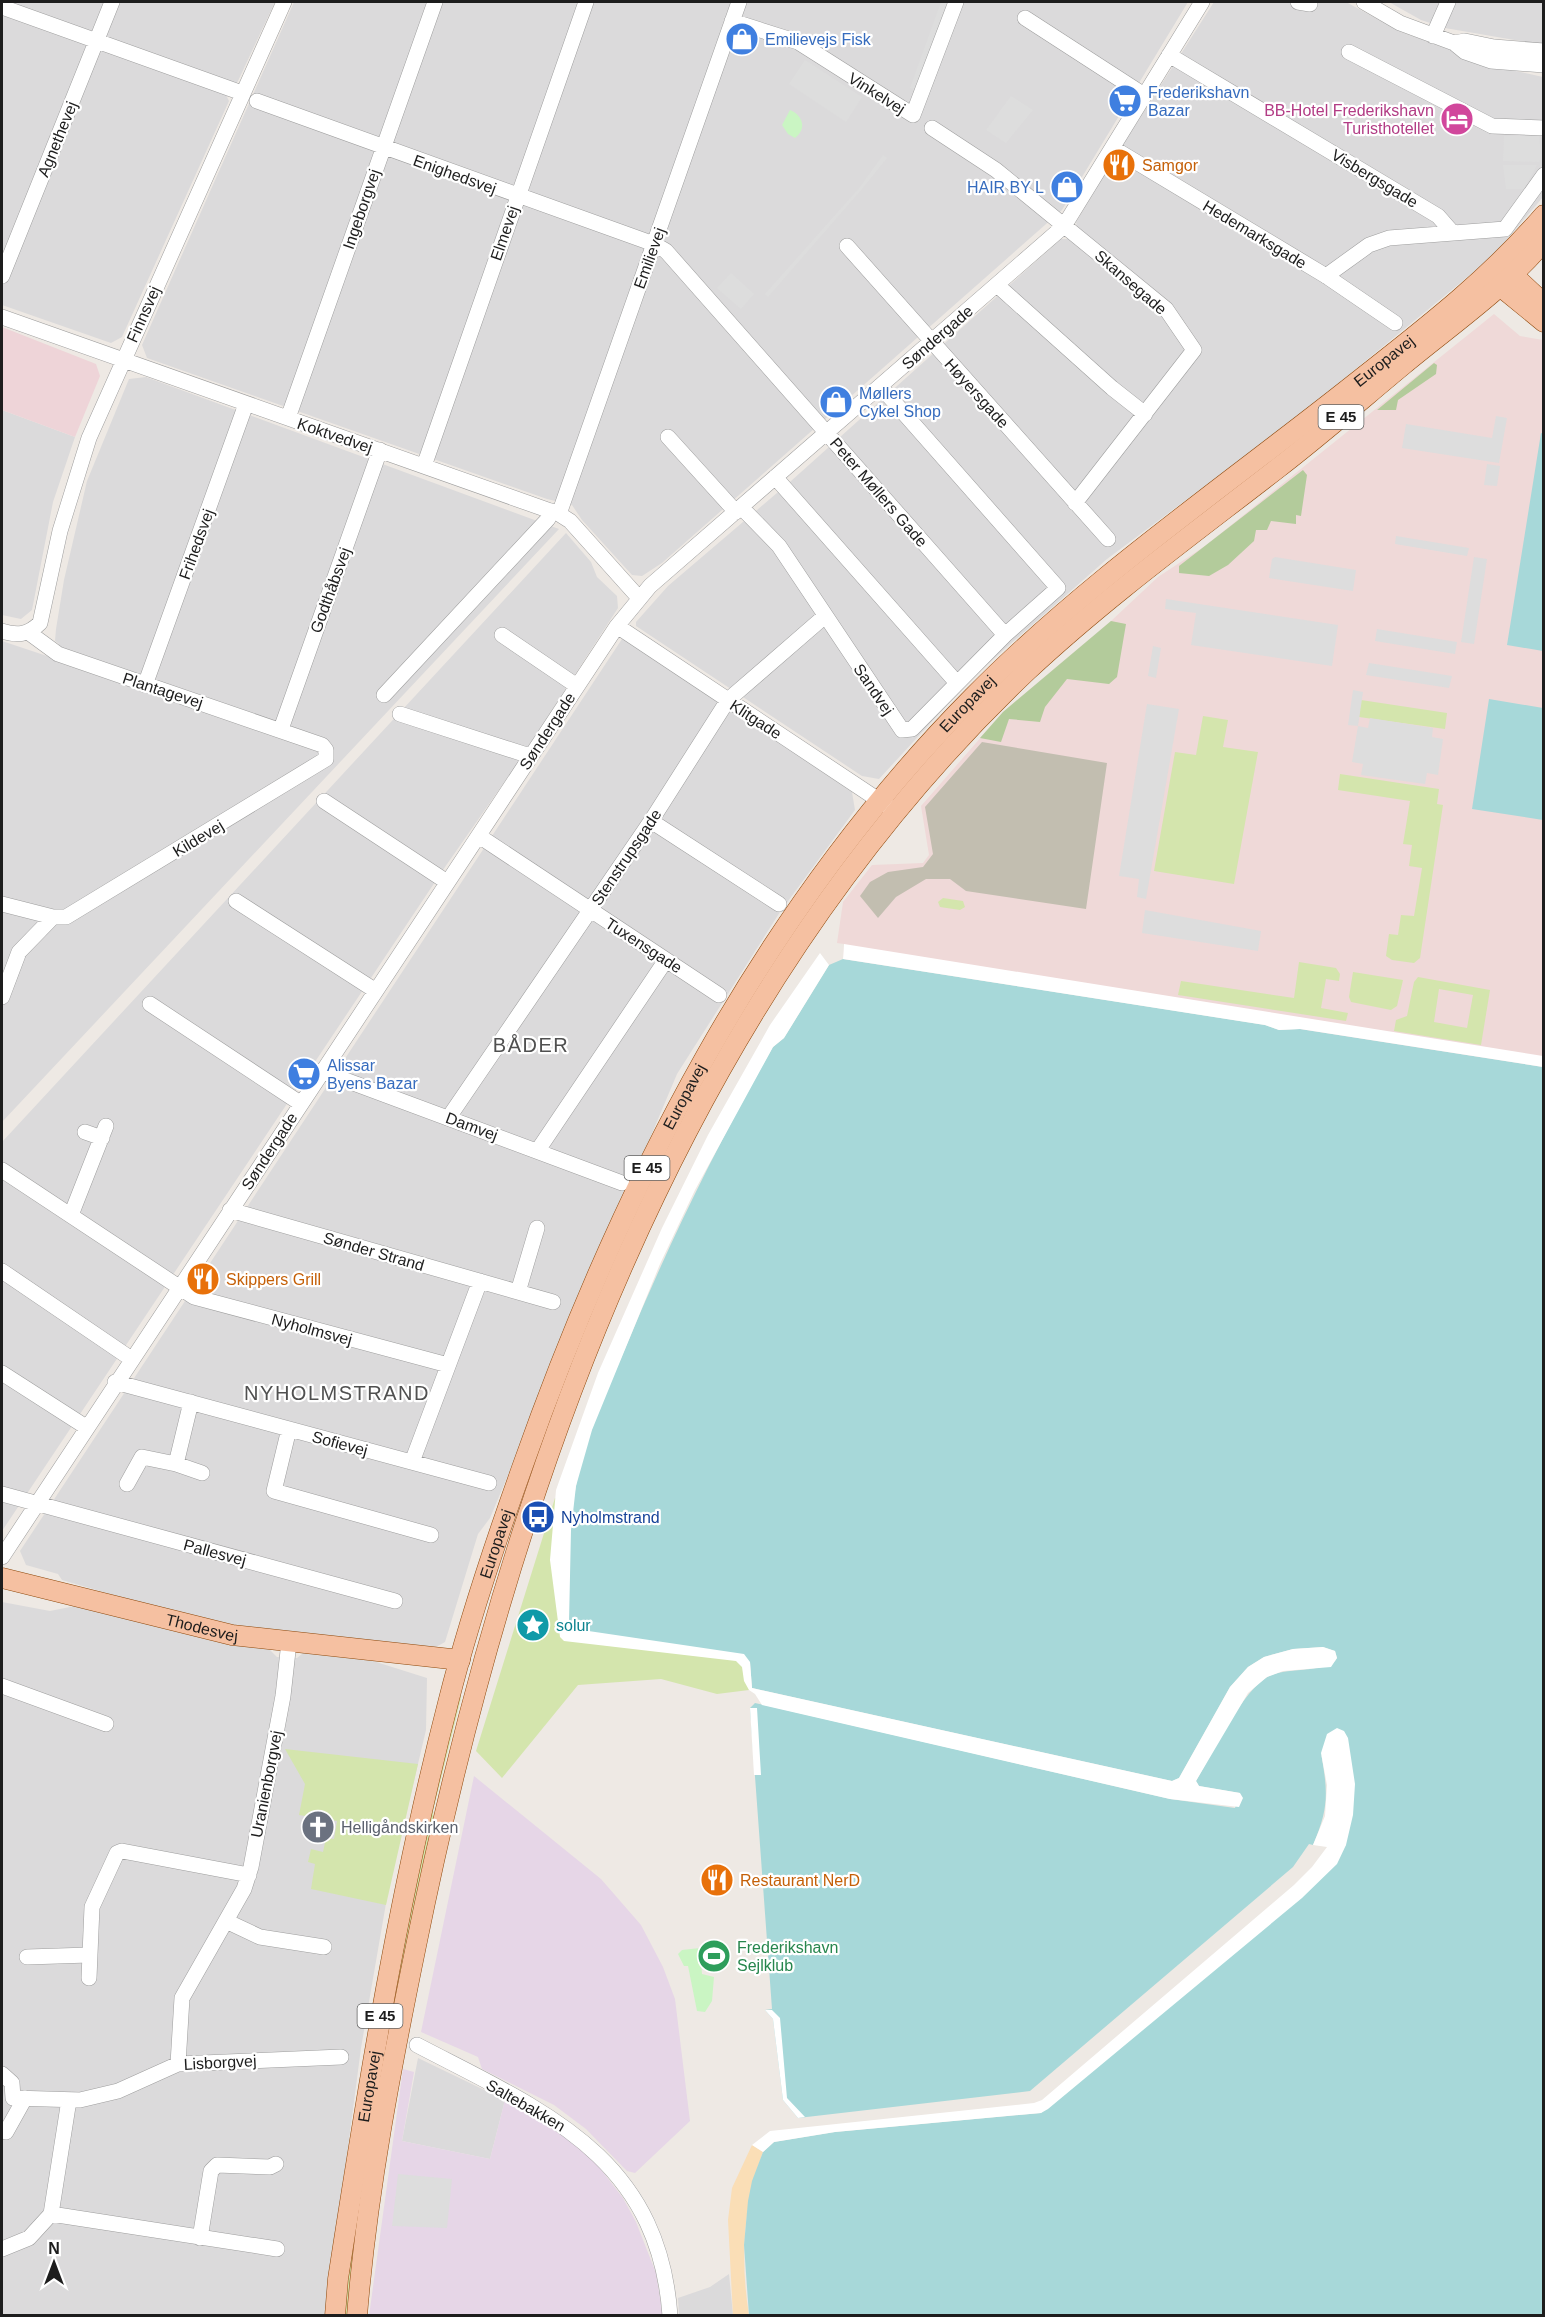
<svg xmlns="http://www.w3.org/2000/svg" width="1545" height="2317" font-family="Arial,sans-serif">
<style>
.residential{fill:#dbdadb}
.commercial{fill:#eed4d8}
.industrial{fill:#e6d6e7}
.military{fill:#efd9d8}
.construction{fill:#c2beb0}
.grass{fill:#d4e5ad;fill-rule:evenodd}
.forest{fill:#b3cb9b}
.sand{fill:#fadeb6}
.park{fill:#caf5c3}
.parking{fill:#ddd}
.water{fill:#a7d8d9}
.pier{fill:#fff}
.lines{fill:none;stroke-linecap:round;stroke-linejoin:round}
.minor-casing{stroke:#9e9e9e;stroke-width:16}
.major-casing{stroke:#8d470a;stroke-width:21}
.minor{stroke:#fff;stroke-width:15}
.major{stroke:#f5c0a1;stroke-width:20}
.labels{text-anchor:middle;stroke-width:4.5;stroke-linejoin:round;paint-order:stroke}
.shield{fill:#fff;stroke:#616161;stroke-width:1.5}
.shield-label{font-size:15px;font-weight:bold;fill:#1d1d1d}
.shop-label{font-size:16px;fill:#366cbe;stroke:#fff;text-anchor:start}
.street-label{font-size:16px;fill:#1d1d1d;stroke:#fff}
.hotel-label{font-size:16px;fill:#b23c85;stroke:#fff;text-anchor:end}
.food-label{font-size:16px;fill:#c56008;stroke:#fff;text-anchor:start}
.transit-label{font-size:16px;fill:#164399;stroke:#fff;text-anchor:start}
.culture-label{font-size:16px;fill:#0d838f;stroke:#fff;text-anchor:start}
.worship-label{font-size:16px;fill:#5b616d;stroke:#fff;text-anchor:start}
.leisure-label{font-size:16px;fill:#27864d;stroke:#fff;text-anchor:start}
.quarter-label{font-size:20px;letter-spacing:1.5px;fill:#505050;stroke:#fff}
</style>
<rect width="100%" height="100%" fill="#eee9e4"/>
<path class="residential" d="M2 2H275L238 81 227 97 229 101 122 337 111 343 2 305Z
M294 2H1188L1062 210 662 563 642 576 632 575 582 520 572 505 547 499 147 358 142 345Z
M1214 2H1346L1401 32 1502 68 1543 77V197L1493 256 1301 414 1107 559 973 677 879 779 862 776 636 626V622L668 586 791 481 1061 239H1067L1077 227 1076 222 1113 160Z
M1389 2H1543V45L1445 28 1421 20Z
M146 377 559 529 2 1122V641L56 659 59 644 55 641 56 629 64 580 87 481 129 379Z
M2 410 75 437 53 502 32 610 21 619 2 615Z
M566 533 591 562 597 577 617 596 618 608 519 761 445 867 2 1531V1142Z
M626 638 852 792 855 810 780 912 677 1074 490 1518 478 1534 445 1642 436 1647 242 1627 192 1618 62 1580 58 1574 26 1565 20 1551 622 639Z
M2 1602 50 1611 75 1606 217 1642 270 1650 277 1657 297 1658 303 1653 373 1661 427 1678 426 1730 389 1886 361 2048 326 2315H2Z
M418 2058 505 2100 490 2159 402 2141Z
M729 2274 733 2315H679L678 2298 710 2287Z"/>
<path class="commercial" d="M2 327 96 364 100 376 75 437 2 410Z"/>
<path class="industrial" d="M474 1776 601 1879 641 1925 663 1967 675 1999 690 2121 635 2173 627 2171 586 2129 554 2105 482 2069 478 2057 421 2032Z
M403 2069 414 2072 402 2141 490 2159 505 2100 557 2129 593 2159 623 2198 636 2222 656 2273 663 2316H369Z"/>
<path class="military" d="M1494 314 1520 336 1543 340V1067L843 959 844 944 837 943 843 902 872 865 923 863 929 855 921 806 1003 712 1111 621 1158 577 1205 546Z"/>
<path class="construction" d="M982 742 1107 763 1086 909 966 891 950 879H926L896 897 878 918 860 896 870 882 888 872 923 867 933 854 925 807Z"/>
<path class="grass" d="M1361 700 1447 713 1445 729 1359 717Z
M1203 716 1228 720 1223 747 1258 752 1234 884 1154 871 1175 752 1196 755Z
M1340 774 1439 789 1437 804 1443 805 1420 958 1414 963 1392 960 1386 956 1389 934 1398 935 1401 915 1414 916 1422 868 1409 866 1412 845 1403 844 1410 801 1338 790Z
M943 898 963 901 965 907 960 910 940 907 938 902Z
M1299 962 1336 968 1340 974 1339 981 1326 979 1321 1008 1348 1013 1346 1021 1178 995 1181 981 1294 998Z
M1353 972 1403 980 1397 1006 1391 1010 1351 1002 1349 997Z
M1418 977 1490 990 1481 1045 1394 1031 1396 1020 1407 1016 1414 982ZM1439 989 1473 995 1467 1028 1434 1022Z
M555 1498 744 1654 749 1690 717 1694 661 1679 578 1685 502 1778 476 1751Z
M460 1689 461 1698 433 1811 434 1822 351 2315 342 2316 347 2267 411 1888Z
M285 1749 418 1764 386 1905 311 1889 315 1864 308 1862 311 1849 323 1852 326 1838 334 1839 337 1821 299 1815 305 1784Z"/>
<path class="forest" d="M1434 363 1437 365 1436 374 1398 400 1396 410H1377Z
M1303 470 1307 475 1301 516 1296 515V524L1271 521 1267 530H1256L1254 541 1228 565 1209 576 1179 573V566Z
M1111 621 1126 624 1117 677 1109 684 1067 679 1045 707 1040 722 1009 719 1001 742 980 738 1003 712Z"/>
<path class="sand" d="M752 2145 763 2152C743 2204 740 2260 749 2315L733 2316 728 2220 732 2188Z"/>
<path class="park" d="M790 110C803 115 807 129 795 138L788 134 782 125Z
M700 1948 702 1974 714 1977 712 2001 705 2012 697 2011 688 1966H684L678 1954 682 1950Z"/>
<path class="parking" d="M941 2H950L919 91 910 88Z
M805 60 862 97 846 122 789 84Z
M1011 96 1033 110 1006 143 986 130Z
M1504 136H1539L1541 156 1539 162 1503 161Z
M883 155 887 158 862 189 768 297 765 294 860 187Z
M1503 165H1537L1524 189H1506Z
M731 273 754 294 741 309 717 288Z
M1496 416 1507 418 1499 463 1402 448 1406 424 1492 438Z
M1487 464 1500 466 1497 486 1484 485Z
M1396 536 1469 548 1467 556 1395 544Z
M1275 557 1356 570 1353 591 1269 578 1272 559Z
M1474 557 1487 559 1474 644 1461 642Z
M1166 599 1338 625 1332 666 1191 645 1196 613 1165 609Z
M1377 629 1457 642 1455 654 1375 641Z
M1153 646 1161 648 1156 678 1148 676Z
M1369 663 1452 676 1449 688 1366 675Z
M1353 690 1363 692 1358 726 1368 728 1370 718 1433 728 1432 737 1443 739 1438 775 1427 773 1425 784 1361 775 1363 764 1352 762 1358 726 1348 725Z
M1147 704 1179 709 1146 899 1137 897 1139 879 1119 876Z
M1145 910 1261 931 1258 951 1142 933Z
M398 2174 452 2179 447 2228 392 2226Z"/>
<path class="water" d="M1541 433 1544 434 1543 651 1507 645Z
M1489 699 1543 708V820L1472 809Z
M843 959 1265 1025 1279 1030 1300 1029 1543 1067V2315H749L744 2245 748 2201 752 2181 763 2152 774 2142 835 2132 1041 2113 1346 1845 1321 1753C1328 1792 1329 1808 1313 1845L1309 1844 1293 1867 1030 2091 798 2118 783 2100 773 2019 765 2010 772 2009 750 1708 755 1703 1170 1799 1235 1808 1240 1793 1199 1786 1196 1781C1212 1754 1243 1689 1269 1676 1288 1667 1330 1673 1337 1658L1335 1651 1323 1647 1293 1649 1264 1657 1248 1667 1230 1687 1179 1778 1172 1781 752 1688 750 1662 575 1629 569 1622C569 1577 567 1529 576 1486 585 1438 606 1393 625 1349 668 1245 717 1145 773 1047L784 1038 829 965Z"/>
<path class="pier" d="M844 944 1543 1056V1067L1300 1029 1279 1030 1265 1025 843 959Z
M820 953 829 965 784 1038 773 1047 695 1190 660 1264 592 1430 576 1486 571 1530 569 1622 575 1629 744 1654 750 1662 752 1688 1172 1781 1179 1778 1230 1687 1248 1667 1264 1657 1293 1649 1323 1647 1335 1651 1337 1658 1331 1667 1283 1671 1267 1677 1248 1693 1196 1781 1199 1786 1240 1793 1243 1798 1239 1807 1170 1799 762 1705 755 1694 749 1690 744 1681 742 1667 736 1661 564 1641 560 1637 550 1560 556 1490 598 1373 662 1228 708 1135 770 1025Z
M750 1708H757L761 1775H754Z
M1337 1728 1344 1731 1348 1738 1355 1784 1353 1815 1346 1845 1337 1864 1302 1898 1048 2109 1041 2113 835 2132 774 2142 763 2152 752 2145 770 2131 1034 2103 1042 2100 1294 1885 1312 1867 1327 1847 1313 1845 1325 1816 1327 1785 1321 1753 1327 1734Z
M765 2010H772L780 2018 787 2098 805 2117 798 2118 783 2100 773 2019Z"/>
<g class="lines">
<defs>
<path id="minor" d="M1298 2 1310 4
M1364 2 1400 23 1454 43 1465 52 1491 61 1544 65
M2 7 242 93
M1025 18 1144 95
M732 21 798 42 913 115 956 2
M1433 36 1448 2
M1454 43 1465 41 1494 47 1544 51
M1349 52 1492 126 1544 128
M1169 55 1438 216 1452 232
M257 101 654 244 666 251 1005 635
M932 128 996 170 1166 309 1194 350 1075 503
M1113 148 1326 276 1395 323
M847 246 1108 539
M2 276 112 2
M1326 276 1369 245 1389 238 1505 229 1544 175
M997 285 1112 388 1145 414
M2 317 559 514 570 521 639 598
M288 418 435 2
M668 437 736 512
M424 466 586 2
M775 477 957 683
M741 507 779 546 902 730 912 729 1005 635 1058 588 880 386
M559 514 739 2
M617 626 889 807
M2 631C17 636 28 635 40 623L60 531 89 438 284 2
M502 635 577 686
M145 685 246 404
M384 695 548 519 552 511
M400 714 530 756
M281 729 380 450
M324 801 447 882
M651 821 779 904
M479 836 719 995
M236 901 376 991
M2 904 53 917H66L326 759V750L322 745 58 654 28 632
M2 997 19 952 53 917
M150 1004 300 1103
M321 1071 622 1183
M449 1117 651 821 728 700 825 616
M85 1132 102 1138
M538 1150 666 960
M2 1170 194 1297 448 1365
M230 1210 553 1302
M71 1215 106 1126
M2 1271 130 1358
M518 1292 537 1228
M2 1373 86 1427
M115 1382 489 1483
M289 1429 274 1491 431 1535
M412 1462 480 1281
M176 1464 202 1473
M127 1484 142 1457 176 1464 191 1402
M2 1494 395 1601
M2 1557 617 626 650 586 1064 226 1202 2
M2 1686 106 1724
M226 1921 260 1937 324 1947
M27 1957 89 1955
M89 1978 92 1907 117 1853 122 1851 249 1875
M417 2045C541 2110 659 2155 670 2316
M178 2064 182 1998 244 1889 251 1867 283 1696 289 1642
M2 2074 12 2083 13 2098 80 2100 118 2091 178 2064 341 2057
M6 2132 25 2098
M51 2214 277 2249
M200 2238 211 2171 217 2165 270 2167 276 2164
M2 2249 29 2238 51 2214 69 2100"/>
<g id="major">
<path d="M1503 270 1513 275 1544 304"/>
<path d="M1495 275 1500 286 1544 322"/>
<path id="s1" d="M2 1578 232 1635 460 1660"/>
<path id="s2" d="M335 2316 338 2279C368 2085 399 1893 448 1703 468 1623 495 1543 523 1465 622 1185 762 910 973 697 1088 580 1230 483 1358 381 1424 329 1489 279 1544 215"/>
<path d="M357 2316C367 2191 391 2068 416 1946 509 1486 677 1003 1026 672 1105 598 1193 534 1278 468 1321 435 1362 399 1403 365 1451 325 1503 290 1544 241"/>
</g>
</defs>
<use href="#minor" class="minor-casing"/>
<use href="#major" class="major-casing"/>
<use href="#minor" class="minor"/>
<use href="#major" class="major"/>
</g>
<defs>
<symbol id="shop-disc" viewBox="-11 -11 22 22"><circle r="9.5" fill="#3f7fe0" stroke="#fff"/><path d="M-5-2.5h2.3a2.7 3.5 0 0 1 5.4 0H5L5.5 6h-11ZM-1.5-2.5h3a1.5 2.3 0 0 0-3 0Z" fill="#fff"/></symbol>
<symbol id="supermarket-disc" viewBox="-11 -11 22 22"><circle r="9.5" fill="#3f7fe0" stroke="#fff"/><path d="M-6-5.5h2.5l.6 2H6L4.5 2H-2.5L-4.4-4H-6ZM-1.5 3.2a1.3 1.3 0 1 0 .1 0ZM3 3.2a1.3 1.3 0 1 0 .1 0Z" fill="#fff"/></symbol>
<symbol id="hotel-disc" viewBox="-11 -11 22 22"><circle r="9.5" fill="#d1479c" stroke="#fff"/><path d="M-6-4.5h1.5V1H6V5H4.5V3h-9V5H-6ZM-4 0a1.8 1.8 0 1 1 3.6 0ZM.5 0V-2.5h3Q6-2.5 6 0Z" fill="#fff"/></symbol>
<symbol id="restaurant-disc" viewBox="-11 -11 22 22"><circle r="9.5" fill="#e8710a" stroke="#fff"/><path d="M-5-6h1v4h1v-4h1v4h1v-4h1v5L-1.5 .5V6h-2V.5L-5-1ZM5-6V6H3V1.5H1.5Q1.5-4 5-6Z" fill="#fff"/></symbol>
<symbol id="bus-disc" viewBox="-11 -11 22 22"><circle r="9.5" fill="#1a4fb4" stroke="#fff"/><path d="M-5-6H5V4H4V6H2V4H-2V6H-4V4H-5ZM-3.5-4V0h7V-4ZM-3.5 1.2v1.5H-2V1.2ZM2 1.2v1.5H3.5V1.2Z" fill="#fff"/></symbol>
<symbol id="sight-disc" viewBox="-11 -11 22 22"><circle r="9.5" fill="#0f9aa8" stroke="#fff"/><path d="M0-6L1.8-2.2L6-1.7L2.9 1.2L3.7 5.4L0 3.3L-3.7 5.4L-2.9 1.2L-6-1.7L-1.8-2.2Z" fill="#fff"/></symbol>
<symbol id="church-disc" viewBox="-11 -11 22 22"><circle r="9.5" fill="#6b7280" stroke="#fff"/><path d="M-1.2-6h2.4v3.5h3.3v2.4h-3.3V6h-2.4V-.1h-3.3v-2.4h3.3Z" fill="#fff"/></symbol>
<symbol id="stadium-disc" viewBox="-11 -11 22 22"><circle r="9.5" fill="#2e9e5b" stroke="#fff"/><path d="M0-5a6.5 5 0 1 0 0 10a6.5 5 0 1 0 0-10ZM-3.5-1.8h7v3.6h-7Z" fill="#fff"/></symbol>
</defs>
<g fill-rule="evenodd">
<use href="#shop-disc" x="723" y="20" width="38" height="38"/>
<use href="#supermarket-disc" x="1106" y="82" width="38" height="38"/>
<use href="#hotel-disc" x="1438" y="100" width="38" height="38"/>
<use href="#restaurant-disc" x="1100" y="146" width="38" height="38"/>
<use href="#shop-disc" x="1048" y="168" width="38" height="38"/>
<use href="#shop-disc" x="817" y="383" width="38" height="38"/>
<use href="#supermarket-disc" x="285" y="1055" width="38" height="38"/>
<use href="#restaurant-disc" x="184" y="1260" width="38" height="38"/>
<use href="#bus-disc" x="519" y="1498" width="38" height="38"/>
<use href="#sight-disc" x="514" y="1606" width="38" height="38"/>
<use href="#church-disc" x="299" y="1808" width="38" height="38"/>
<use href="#restaurant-disc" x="698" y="1861" width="38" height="38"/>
<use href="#stadium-disc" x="695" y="1937" width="38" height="38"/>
</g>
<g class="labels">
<g class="shield">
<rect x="1318.5" y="405" width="45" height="24" rx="4.5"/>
<rect x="624.5" y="1156" width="45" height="24" rx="4.5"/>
<rect x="357.5" y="2004" width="45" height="24" rx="4.5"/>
</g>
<g class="shield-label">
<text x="1341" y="422">E 45</text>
<text x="647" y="1173">E 45</text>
<text x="380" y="2021">E 45</text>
</g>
<g class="shop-label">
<text x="765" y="45">Emilievejs Fisk</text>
<text x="1148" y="98">Frederikshavn<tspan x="1148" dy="18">Bazar</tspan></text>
<text x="1044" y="193" text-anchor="end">HAIR BY L</text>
<text x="859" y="399">Møllers<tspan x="859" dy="18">Cykel Shop</tspan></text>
<text x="327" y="1071">Alissar<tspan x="327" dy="18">Byens Bazar</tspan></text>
</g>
<g class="street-label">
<text transform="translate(877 93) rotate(32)" y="6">Vinkelvej</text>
<text transform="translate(57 139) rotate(-68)" y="6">Agnethevej</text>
<text transform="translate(455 174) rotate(20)" y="6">Enighedsvej</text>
<text transform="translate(1375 178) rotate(31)" y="6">Visbergsgade</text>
<text transform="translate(361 209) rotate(-71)" y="6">Ingeborgvej</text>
<text transform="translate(504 233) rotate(-71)" y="6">Elmevej</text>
<text transform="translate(1255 234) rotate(31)" y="6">Hedemarksgade</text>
<text transform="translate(649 258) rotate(-70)" y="6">Emilievej</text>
<text transform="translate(1131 282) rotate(41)" y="6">Skansegade</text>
<text transform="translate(143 314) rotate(-66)" y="6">Finnsvej</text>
<text transform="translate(937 337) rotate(-41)" y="6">Søndergade</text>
<text dy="6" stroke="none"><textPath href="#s2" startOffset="2302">Europavej</textPath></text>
<text transform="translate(977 393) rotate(48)" y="6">Høyersgade</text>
<text transform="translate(335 435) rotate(19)" y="6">Koktvedvej</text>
<text transform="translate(879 492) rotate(49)" y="6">Peter Møllers Gade</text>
<text transform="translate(196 544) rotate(-70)" y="6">Frihedsvej</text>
<text transform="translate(330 590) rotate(-70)" y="6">Godthåbsvej</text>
<text transform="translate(874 689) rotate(56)" y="6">Sandvej</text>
<text transform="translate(163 690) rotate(18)" y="6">Plantagevej</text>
<text dy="6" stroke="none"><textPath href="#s2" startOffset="1762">Europavej</textPath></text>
<text transform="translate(756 719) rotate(33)" y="6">Klitgade</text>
<text transform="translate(547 731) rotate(-57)" y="6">Søndergade</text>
<text transform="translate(198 838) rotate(-31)" y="6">Kildevej</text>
<text transform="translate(626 857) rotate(-56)" y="6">Stenstrupsgade</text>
<text transform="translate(644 945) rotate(33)" y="6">Tuxensgade</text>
<text dy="6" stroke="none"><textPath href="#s2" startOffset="1276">Europavej</textPath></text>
<text transform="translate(472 1126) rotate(20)" y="6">Damvej</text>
<text transform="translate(269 1151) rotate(-57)" y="6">Søndergade</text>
<text transform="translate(374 1251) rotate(16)" y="6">Sønder Strand</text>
<text transform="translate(312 1329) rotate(15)" y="6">Nyholmsvej</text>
<text transform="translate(340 1443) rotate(15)" y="6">Sofievej</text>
<text dy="6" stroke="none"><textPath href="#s2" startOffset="790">Europavej</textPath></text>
<text transform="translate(215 1552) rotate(15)" y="6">Pallesvej</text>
<text dy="6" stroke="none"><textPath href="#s1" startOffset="206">Thodesvej</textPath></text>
<text transform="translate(266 1784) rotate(-79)" y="6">Uranienborgvej</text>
<text transform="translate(220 2062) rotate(-3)" y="6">Lisborgvej</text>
<text dy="6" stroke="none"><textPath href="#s2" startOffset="232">Europavej</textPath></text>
<text transform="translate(526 2105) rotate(30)" y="6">Saltebakken</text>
</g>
<g class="hotel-label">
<text x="1434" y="116">BB-Hotel Frederikshavn<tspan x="1434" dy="18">Turisthotellet</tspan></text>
</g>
<g class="food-label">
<text x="1142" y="171">Samgor</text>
<text x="226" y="1285">Skippers Grill</text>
<text x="740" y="1886">Restaurant NerD</text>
</g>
<g class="transit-label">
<text x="561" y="1523">Nyholmstrand</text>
</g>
<g class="culture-label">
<text x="556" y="1631">solur</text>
</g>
<g class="worship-label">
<text x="341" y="1833">Helligåndskirken</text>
</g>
<g class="leisure-label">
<text x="737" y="1953">Frederikshavn<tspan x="737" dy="18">Sejlklub</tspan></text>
</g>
<g class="quarter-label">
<text x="531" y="1052">BÅDER</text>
<text x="337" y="1400">NYHOLMSTRAND</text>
</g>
</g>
<rect width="1545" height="2317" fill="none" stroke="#1d1d1d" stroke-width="6"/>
<g transform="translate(54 2263)" stroke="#ffffff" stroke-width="4.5" paint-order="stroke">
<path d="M0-4.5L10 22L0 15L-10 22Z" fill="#1d1d1d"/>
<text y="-9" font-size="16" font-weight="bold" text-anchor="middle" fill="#1d1d1d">N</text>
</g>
</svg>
